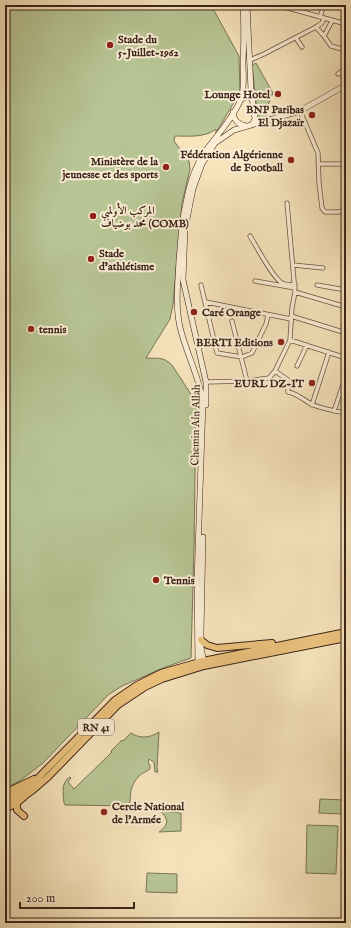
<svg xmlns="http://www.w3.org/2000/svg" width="351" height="928" font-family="'IM FELL English',Amiri,serif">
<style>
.green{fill:#b8c595;stroke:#797457}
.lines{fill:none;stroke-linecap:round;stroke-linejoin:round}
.minor-casing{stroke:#695342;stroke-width:5}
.secondary-casing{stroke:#3a2319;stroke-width:6}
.primary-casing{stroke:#3a2319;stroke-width:8}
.trunk-casing{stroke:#3a2319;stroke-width:8}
.minor{stroke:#faedd4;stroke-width:3.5}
.secondary{stroke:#faedd4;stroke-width:5}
.primary{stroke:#ecc27e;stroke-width:6}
.trunk{stroke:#ecc27e;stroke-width:6}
.poi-dot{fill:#8f2418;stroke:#faedd4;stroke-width:1.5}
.labels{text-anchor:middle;stroke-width:4;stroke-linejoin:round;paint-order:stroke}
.shield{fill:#faedd4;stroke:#746051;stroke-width:1}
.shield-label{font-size:10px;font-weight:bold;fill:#3a2319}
.poi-label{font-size:11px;font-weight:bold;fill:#3a2319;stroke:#faedd4;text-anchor:start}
.street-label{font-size:11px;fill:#3a2319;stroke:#faedd4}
</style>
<rect width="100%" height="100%" fill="#f7e4bd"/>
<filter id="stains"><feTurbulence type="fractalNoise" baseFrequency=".005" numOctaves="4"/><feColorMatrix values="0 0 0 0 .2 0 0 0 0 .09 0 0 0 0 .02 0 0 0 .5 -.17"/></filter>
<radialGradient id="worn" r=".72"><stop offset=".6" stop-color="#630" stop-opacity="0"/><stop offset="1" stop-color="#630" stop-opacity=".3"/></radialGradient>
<path class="green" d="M5 5H211L239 56 240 92 216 133V129C205 138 188 136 175 136L174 141 189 161 190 169 182 203 173 304 170 319 146 358C159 359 162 356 172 365L196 402 194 548 191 658 163 668 122 686 108 695 43 763 21 780 5 789Z
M256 63 273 93 266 110 267 119 260 121 256 102 252 65Z
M159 732 157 768 158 772H155L154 762 149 759 148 763 150 765V769C146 772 142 773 139 776 130 785 130 795 130 806L69 805H65L64 803C63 793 61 782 70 777L71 778 68 782 74 789 112 752 111 751 122 740 123 741 131 733C140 739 150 738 159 732Z
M320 799 345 800 344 814 319 813Z
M160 811 181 813V831L159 832C169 825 169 819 160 811Z
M307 825 338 826 336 874 306 873Z
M147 873 177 874V893L146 892Z"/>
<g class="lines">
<defs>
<path id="minor" d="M277 5 346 24
M320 17 324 5
M332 21 324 36 331 46 342 49 346 55
M316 27 324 36
M296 38 302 47
M250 60 264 54 316 27 322 23 324 18
M338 74 346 68
M300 111 318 153 319 183 322 208 325 212H338L346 210
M318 164H344L346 166
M344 164V157L346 156
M250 236C257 247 272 277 282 283 285 285 291 284 295 285
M293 265 323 268
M255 281 295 288
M201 285 217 353 242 357 252 353 266 324 268 315
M317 285 346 290
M295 292 346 307
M206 302 291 319
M291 316 346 333
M232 321 247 381
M290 340 346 358
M297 366 307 345
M275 371 288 380V392C296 393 304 400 311 404 322 409 334 411 346 413
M206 382 247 381 269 378 275 371 290 340 292 308 295 292 287 203
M312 405 329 352
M334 411 346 376"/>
<path id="secondary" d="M247 5 251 90 255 119 252 125
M239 101 245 97H249L253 100
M233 112C234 121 238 124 246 126
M206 405V382L183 280 185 229 193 189 202 164 215 143 234 130 300 111 346 85
M203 537 201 632V647L204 663
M198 666 197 581 203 402C199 376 186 353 180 327 175 305 178 282 179 260 181 241 181 222 186 203 189 185 196 164 207 149 219 133 233 118 241 99 245 87 243 75 243 63 244 43 244 24 243 5"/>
<path id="primary" d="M5 793 34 779
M17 803V810L24 816
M5 809 17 803 24 797"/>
<path id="trunk" d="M201 640 207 645 217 648 272 643
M5 799 25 789 34 782 115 700 137 685 161 673 203 661 346 632
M5 804 26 795 33 790 48 777 118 705 145 687 162 679 204 666 346 638"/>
</defs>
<use href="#minor" class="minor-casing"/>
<use href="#secondary" class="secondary-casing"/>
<use href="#primary" class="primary-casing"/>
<use href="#trunk" class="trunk-casing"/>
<use href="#minor" class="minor"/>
<use href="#secondary" class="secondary"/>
<use href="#primary" class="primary"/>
<use href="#trunk" class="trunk"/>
</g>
<g class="poi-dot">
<circle cx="110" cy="45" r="4"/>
<circle cx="278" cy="94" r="4"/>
<circle cx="312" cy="115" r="4"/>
<circle cx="291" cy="160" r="4"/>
<circle cx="166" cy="167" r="4"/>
<circle cx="93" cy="216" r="4"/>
<circle cx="91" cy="259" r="4"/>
<circle cx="194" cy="312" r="4"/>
<circle cx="31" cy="329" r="4"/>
<circle cx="281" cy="342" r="4"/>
<circle cx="312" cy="383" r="4"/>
<circle cx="156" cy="580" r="4"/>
<circle cx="104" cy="812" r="4"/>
</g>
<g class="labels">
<rect class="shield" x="78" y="719" width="36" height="16" rx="3"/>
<g class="shield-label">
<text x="96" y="731">RN 41</text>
</g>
<g class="poi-label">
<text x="118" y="43">Stade du<tspan x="118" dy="13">5-Juillet-1962</tspan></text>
<text x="270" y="98" text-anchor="end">Lounge Hotel</text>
<text x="304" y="113" text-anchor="end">BNP Paribas<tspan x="304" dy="13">El Djazaïr</tspan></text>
<text x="283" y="158" text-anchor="end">Fédération Algérienne<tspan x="283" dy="13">de Football</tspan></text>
<text x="158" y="165" text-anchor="end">Ministère de la<tspan x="158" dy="13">jeunesse et des sports</tspan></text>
<text x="101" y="214">المركب الأولمبي<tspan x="101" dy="13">محمد بوضياف (COMB)</tspan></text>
<text x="99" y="257">Stade<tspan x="99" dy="13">d’athlétisme</tspan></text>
<text x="202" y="316">Caré Orange</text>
<text x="39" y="333">tennis</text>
<text x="273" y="346" text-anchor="end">BERTI Editions</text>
<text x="304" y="387" text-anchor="end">EURL DZ-IT</text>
<text x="164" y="584">Tennis</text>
<text x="112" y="810">Cercle National<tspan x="112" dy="13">de l'Armée</tspan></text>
</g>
<g class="street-label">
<text transform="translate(195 425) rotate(-89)" y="4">Chemin Aîn Allah</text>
</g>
</g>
<rect width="351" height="928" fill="none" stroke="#f7e4bd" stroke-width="20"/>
<rect x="6" y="6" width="339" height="916" fill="none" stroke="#3a2319" stroke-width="2"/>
<rect x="10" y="10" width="331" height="908" fill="none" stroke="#3a2319"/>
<path d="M20 902v6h114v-6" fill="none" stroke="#3a2319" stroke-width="2"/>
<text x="26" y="902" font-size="12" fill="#3a2319" stroke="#faedd4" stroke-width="3" paint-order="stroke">200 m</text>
<rect width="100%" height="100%" filter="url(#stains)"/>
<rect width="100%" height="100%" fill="url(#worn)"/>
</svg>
